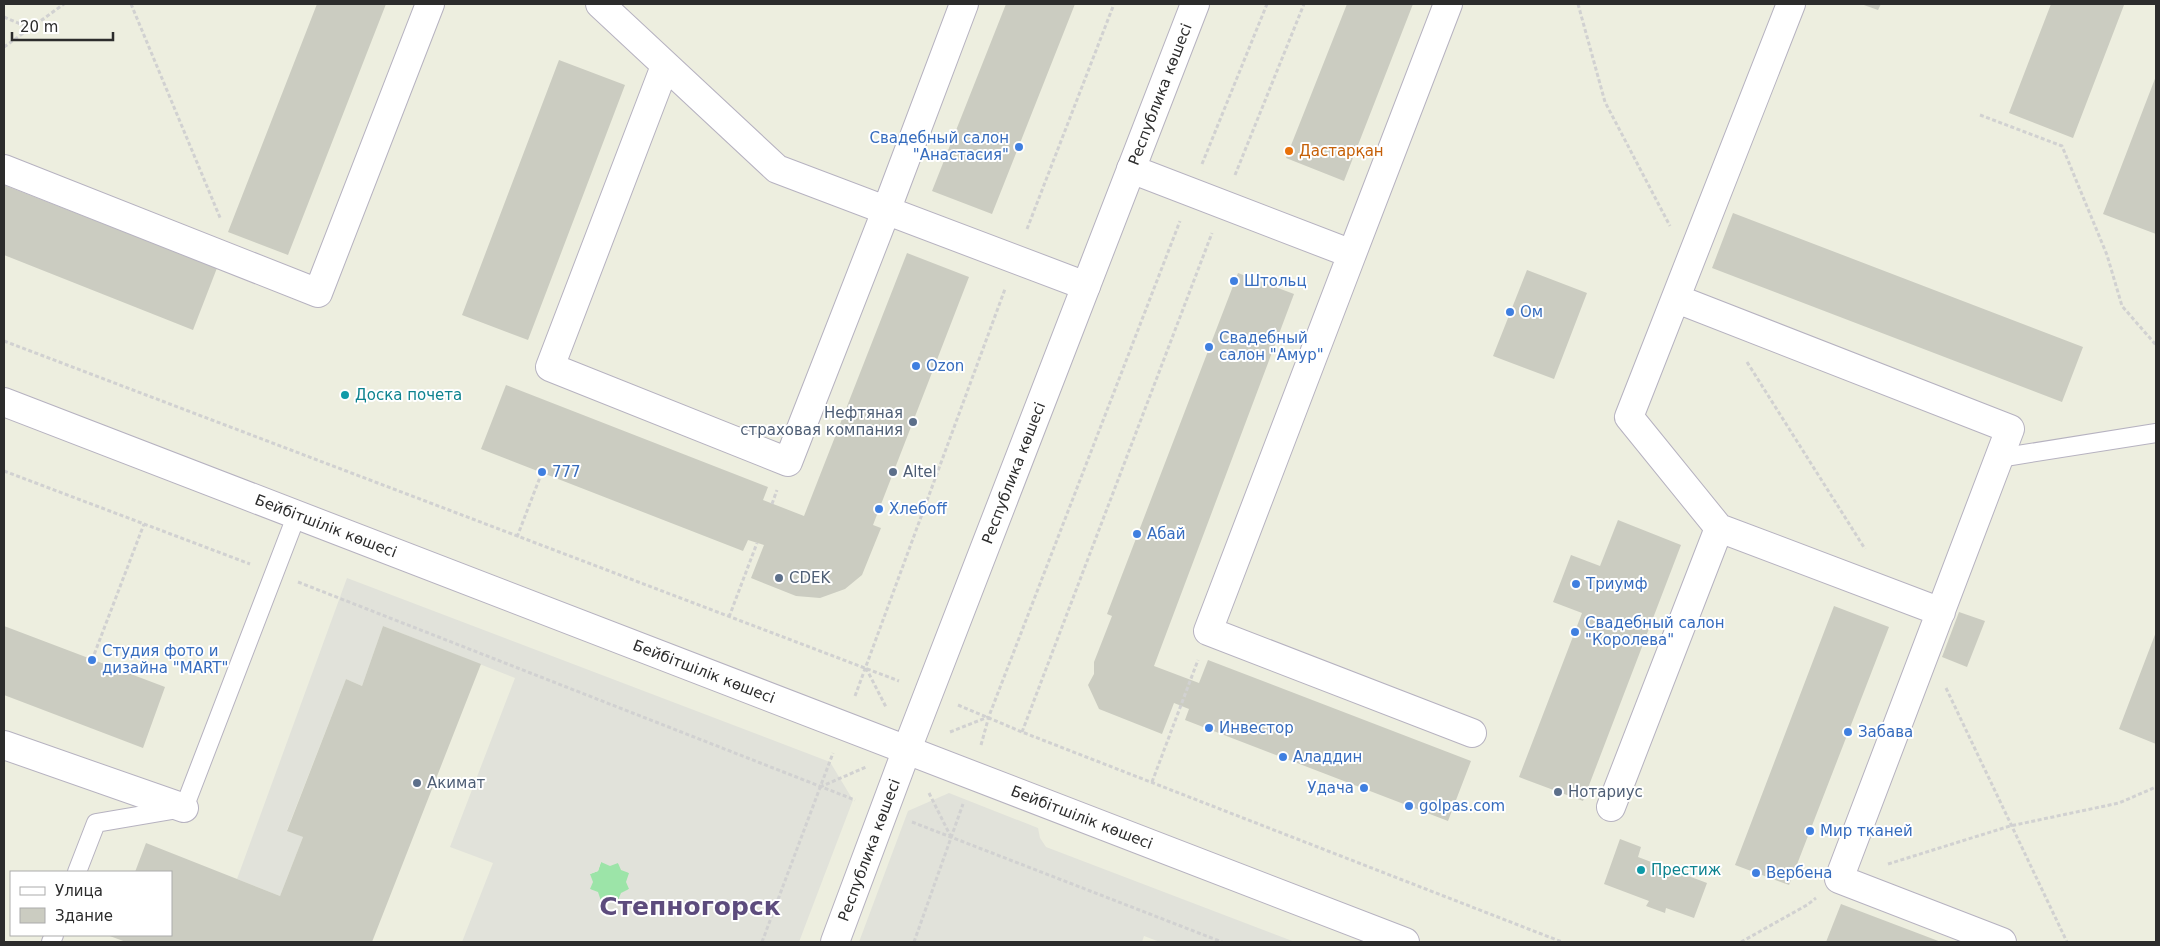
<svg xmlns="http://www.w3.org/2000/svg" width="2160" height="946" font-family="'DejaVu Sans',sans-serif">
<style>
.green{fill:#9ce4a8}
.plaza{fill:#e1e2da;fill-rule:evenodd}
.building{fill:#cbccc1}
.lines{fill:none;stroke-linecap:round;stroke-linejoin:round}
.service-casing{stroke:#b6b2c0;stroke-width:20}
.minor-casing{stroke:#b6b2c0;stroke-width:30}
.tertiary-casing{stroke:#b6b2c0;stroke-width:30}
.path{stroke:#d1d1d1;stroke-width:3;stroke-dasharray:4 2.5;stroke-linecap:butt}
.service{stroke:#fff;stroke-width:18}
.minor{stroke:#fff;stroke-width:28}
.tertiary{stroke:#fff;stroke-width:28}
.shop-dot{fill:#3f7fe0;stroke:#fff;stroke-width:2}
.food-dot{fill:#e8710a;stroke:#fff;stroke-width:2}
.culture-dot{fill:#0f9aa8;stroke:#fff;stroke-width:2}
.service-dot{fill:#5c6f8a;stroke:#fff;stroke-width:2}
.labels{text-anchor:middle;stroke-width:4;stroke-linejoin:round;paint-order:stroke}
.street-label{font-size:15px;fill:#2c2c2c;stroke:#fff}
.shop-label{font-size:15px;fill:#366cbe;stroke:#fff;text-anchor:start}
.food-label{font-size:15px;fill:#c56008;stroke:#fff;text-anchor:start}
.culture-label{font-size:15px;fill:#0d838f;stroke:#fff;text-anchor:start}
.service-label{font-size:15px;fill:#4e5e75;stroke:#fff;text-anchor:start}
.town-label{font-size:25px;font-weight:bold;fill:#5d4c7d;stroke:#fff}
</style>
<rect width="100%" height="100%" fill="#edeedf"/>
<path class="green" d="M601 862 618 863 629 873V889L618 900 601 901 590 889V874L598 871Z"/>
<path class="plaza" d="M347 578 830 762 853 800 799 942H462L493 863 450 847 515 678 383 626 362 686 346 679 287 830 303 837 280 896 237 879ZM601 862 610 866 618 863 621 870 629 873 626 882 629 889 621 893 618 900 610 897 601 901 598 892 590 889 593 882 590 874 598 871Z
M949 793 1038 828 1040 838 1046 847 1295 942H1160L1144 936 1142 942H859L908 811Z"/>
<path class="building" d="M317 4H386L288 255 228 232Z
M1006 4H1075L992 214 932 191Z
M1347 4H1413L1344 181 1286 158Z
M1861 4H1881L1878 10Z
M2051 4 2124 5 2073 138 2009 113Z
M559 60 625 85 528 340 462 315Z
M2156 76V234L2103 214Z
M4 185 217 268 193 330 4 255Z
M1733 213 2083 347 2062 402 1712 268Z
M907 253 969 277 873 525 881 528 862 575 845 589 820 598 796 596 751 578 764 545 748 540 743 551 481 449 506 385 768 487 763 500 804 516Z
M1527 270 1587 293 1554 379 1493 356Z
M1238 273 1294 294 1154 666 1199 683 1208 660 1471 761 1448 821 1185 720 1189 709 1174 703 1162 734 1099 709 1088 685 1094 674V662L1112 616 1107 614Z
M1618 520 1681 545 1583 801 1519 777 1582 613 1553 602 1571 555 1600 566Z
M1834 606 1889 627 1789 885 1735 865Z
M1959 612 1985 621 1967 667 1942 657Z
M4 626 165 687 143 748 4 695Z
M383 626 481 664 372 942H126L107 935H171V872H135L146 843 280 896 303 837 287 831 346 679 362 686Z
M2156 632V744L2119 729Z
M1620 839 1641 847 1638 857 1707 883 1694 918 1666 908 1665 913 1646 906 1649 901 1604 884Z
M1841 904 1941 942H1826Z"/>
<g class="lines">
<defs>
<path id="service" d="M1999 458 2156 433
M77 872 96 823 184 808 297 514
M51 942 54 935"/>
<path id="minor" d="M600 4 777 169 1086 286
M1791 4 1629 417 1719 528 1941 612
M665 66 550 367 788 462 886 211 964 4
M4 169 318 293 430 4
M1131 169 1352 254 1448 4
M1352 254 1208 631 1472 733
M1677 299 2010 429 1839 879 2002 942
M4 745 184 808
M1611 807 1719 528"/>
<g id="tertiary">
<path id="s1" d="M4 402 1405 942"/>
<path id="s2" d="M835 942 907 749 1195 4"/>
</g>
</defs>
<use href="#service" class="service-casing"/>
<use href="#minor" class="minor-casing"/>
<use href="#tertiary" class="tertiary-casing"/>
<path class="path" d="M131 4 221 220
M1578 4 1605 102 1670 226
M4 17 30 28
M4 47 64 4
M1980 115 2062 146 2107 255 2122 306 2156 345
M1202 164 1267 4
M1235 175 1304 4
M1027 229 1114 4
M4 341 899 681
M1747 362 1865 549
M4 471 250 564
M772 504 777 490
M517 537 542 472
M298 582 855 800
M729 617 757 543
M92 660 144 524
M866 668 886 707
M1946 688 2067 942
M855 696 1005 289
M958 705 1022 732 1562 942
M950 732 988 717
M1022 732 1212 233
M981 745 989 716 1180 221
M1152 782 1198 660
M820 787 866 767
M929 793 951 837
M912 822 1222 942
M1888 864 2010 826 2119 803 2156 787
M762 942 833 753
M914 942 963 804
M1741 942 1807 905 1816 898"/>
<use href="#service" class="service"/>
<use href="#minor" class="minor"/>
<use href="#tertiary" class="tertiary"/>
</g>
<g class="shop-dot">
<circle cx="1019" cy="147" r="5"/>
<circle cx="1234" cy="281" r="5"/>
<circle cx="1510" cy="312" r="5"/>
<circle cx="1209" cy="347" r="5"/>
<circle cx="916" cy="366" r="5"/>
<circle cx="542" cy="472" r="5"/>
<circle cx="879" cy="509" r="5"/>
<circle cx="1137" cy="534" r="5"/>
<circle cx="1576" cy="584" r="5"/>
<circle cx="1575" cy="632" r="5"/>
<circle cx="92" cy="660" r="5"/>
<circle cx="1209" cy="728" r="5"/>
<circle cx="1848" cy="732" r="5"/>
<circle cx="1283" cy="757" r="5"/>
<circle cx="1364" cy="788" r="5"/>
<circle cx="1409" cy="806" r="5"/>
<circle cx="1810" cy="831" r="5"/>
<circle cx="1756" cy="873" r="5"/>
</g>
<circle class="food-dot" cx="1289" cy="151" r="5"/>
<g class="culture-dot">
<circle cx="345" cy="395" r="5"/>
<circle cx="1641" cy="870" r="5"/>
</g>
<g class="service-dot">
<circle cx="913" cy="422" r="5"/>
<circle cx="893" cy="472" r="5"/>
<circle cx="779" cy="578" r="5"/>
<circle cx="417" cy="783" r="5"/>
<circle cx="1558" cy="792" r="5"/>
</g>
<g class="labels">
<g class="street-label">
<text dy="5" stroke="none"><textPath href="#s2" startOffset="908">Республика көшесі</textPath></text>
<text dy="5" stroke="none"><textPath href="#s2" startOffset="502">Республика көшесі</textPath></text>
<text dy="5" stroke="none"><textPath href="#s1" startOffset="345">Бейбітшілік көшесі</textPath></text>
<text dy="5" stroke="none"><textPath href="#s1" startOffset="750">Бейбітшілік көшесі</textPath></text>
<text dy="5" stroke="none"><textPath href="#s1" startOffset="1155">Бейбітшілік көшесі</textPath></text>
<text dy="5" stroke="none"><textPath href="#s2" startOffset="98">Республика көшесі</textPath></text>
</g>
<g class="shop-label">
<text x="1009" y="143" text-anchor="end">Свадебный салон<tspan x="1009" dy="17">"Анастасия"</tspan></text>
<text x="1244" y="286">Штольц</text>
<text x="1520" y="317">Ом</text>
<text x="1219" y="343">Свадебный<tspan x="1219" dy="17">салон "Амур"</tspan></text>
<text x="926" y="371">Ozon</text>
<text x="552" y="477">777</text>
<text x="889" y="514">Хлебoff</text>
<text x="1147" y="539">Абай</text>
<text x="1586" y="589">Триумф</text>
<text x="1585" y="628">Свадебный салон<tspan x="1585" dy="17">"Королева"</tspan></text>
<text x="102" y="656">Студия фото и<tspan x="102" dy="17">дизайна "MART"</tspan></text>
<text x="1219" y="733">Инвестор</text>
<text x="1858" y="737">Забава</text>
<text x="1293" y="762">Аладдин</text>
<text x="1354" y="793" text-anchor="end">Удача</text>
<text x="1419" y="811">golpas.com</text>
<text x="1820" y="836">Мир тканей</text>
<text x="1766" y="878">Вербена</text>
</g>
<g class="food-label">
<text x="1299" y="156">Дастарқан</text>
</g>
<g class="culture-label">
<text x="355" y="400">Доска почета</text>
<text x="1651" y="875">Престиж</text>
</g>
<g class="service-label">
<text x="903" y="418" text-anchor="end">Нефтяная<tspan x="903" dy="17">страховая компания</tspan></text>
<text x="903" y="477">Altel</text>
<text x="789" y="583">CDEK</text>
<text x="427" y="788">Акимат</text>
<text x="1568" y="797">Нотариус</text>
</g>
<g class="town-label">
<text x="690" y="915">Степногорск</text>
</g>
</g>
<rect width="2160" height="946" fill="none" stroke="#2c2c2c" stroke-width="10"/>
<rect x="10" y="871" width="162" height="65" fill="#ffffff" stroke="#ababab"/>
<rect x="20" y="887" width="25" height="8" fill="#ffffff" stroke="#ababab"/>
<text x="55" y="896" font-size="15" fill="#2c2c2c">Улица</text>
<rect x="20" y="908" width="25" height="15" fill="#cbccc1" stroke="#ababab"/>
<text x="55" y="921" font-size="15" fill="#2c2c2c">Здание</text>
<path d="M12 32v8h101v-8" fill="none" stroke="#2c2c2c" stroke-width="2.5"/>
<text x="20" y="32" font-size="15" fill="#2c2c2c" stroke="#ffffff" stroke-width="4" paint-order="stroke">20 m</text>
</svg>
